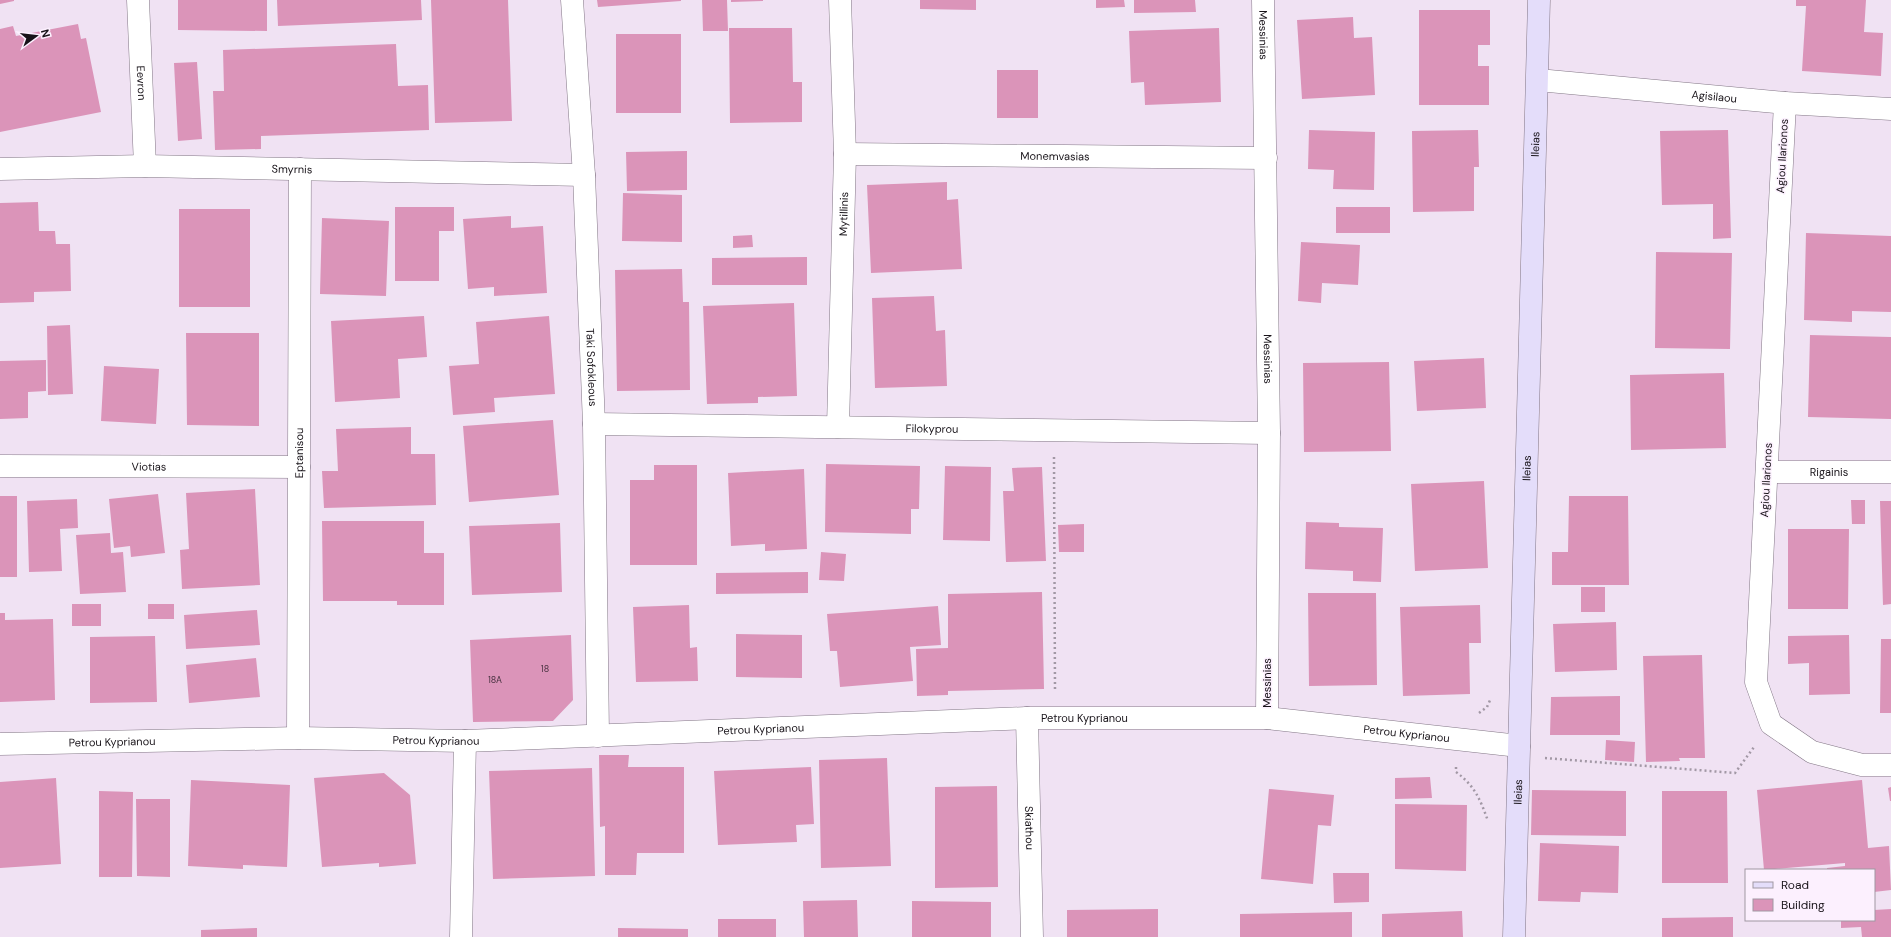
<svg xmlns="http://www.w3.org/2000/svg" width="1891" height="937" font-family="'DM Sans',sans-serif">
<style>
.building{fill:#db94b9}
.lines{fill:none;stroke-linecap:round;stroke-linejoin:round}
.street-casing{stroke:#837786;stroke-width:23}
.secondary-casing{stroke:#837786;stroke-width:23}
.path{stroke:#a298a5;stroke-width:2.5;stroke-dasharray:2 3;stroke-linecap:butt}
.street{stroke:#fff;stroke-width:22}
.secondary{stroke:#e4ddfa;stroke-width:22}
.labels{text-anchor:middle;stroke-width:3;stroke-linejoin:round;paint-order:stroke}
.number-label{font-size:9px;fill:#483240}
.street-label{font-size:11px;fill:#171218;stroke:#fcf0fe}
</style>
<rect width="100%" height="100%" fill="#f0e2f3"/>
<path class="building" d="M0 0H14V1L0 4Z
M178 0H267V31L178 30Z
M277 0H421L422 20 278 26Z
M431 0H508L512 121 435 123Z
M597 0H681V1L598 7Z
M702 0H727L728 31H703Z
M731 0H763V1L731 2Z
M920 0H976V10L920 9Z
M1096 0H1124L1125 7 1096 8Z
M1134 0H1195L1196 12 1134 13Z
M1796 0H1866L1864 32 1883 33 1881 76 1802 71 1806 6H1796Z
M1419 10H1490V45H1478V66H1489V105H1419Z
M1353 17 1354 38 1372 37 1375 95 1302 99 1297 20Z
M78 24 81 39 86 38 101 112 0 132V29L13 26 16 36Z
M729 28H792L793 82H802V122L730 123Z
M1219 28 1221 102 1145 105 1144 82 1131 83 1129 31Z
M616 34H681V113H616Z
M396 44 398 86 428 85 429 130 261 136V149L215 150 213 91H224L223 50Z
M197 62 202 139 178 141 174 63Z
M997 70H1038V118H997Z
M1309 130 1375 132 1374 190 1333 189 1334 170 1308 169Z
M1478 130 1479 167H1474V211L1413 212 1412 131Z
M1728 130 1731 238 1713 239V204L1662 205 1660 131Z
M687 151V190L627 191 626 152Z
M947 182V200L958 199 962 269 871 273 867 185Z
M623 193 682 195V242L622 241Z
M38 202 39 231H55L56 244H70L71 291 34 292V302L0 303V203Z
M395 207H454V231H439V281H395Z
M1336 207H1390V233H1336Z
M179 209H250V307H179Z
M511 216V228L543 226 547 293 494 296V287L468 289 463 219Z
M322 218 389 221 386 296 320 294Z
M1806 233 1891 236V312L1852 311V322L1804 320Z
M752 235 753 247 733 248V236Z
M1301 242 1360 245 1358 285 1322 283 1321 303 1298 301Z
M1656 252 1732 253 1730 349 1655 348Z
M807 257V285H712V258Z
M682 269 683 302H689L690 390 617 391 615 270Z
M934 296 936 331 945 330 947 386 875 388 872 298Z
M794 303 797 396 758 397V403L707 404 703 306Z
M424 316 427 357 398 359 400 398 335 402 331 321Z
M549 316 555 394 494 398 495 412 453 415 449 366 479 364 476 322Z
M70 325 73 394 48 395 47 326Z
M186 333H259V426L187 425Z
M1810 335 1891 337V419L1808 417Z
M1484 358 1486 408 1417 411 1414 361Z
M46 360V391L28 392V418L0 419V361Z
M1389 362 1391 451 1304 452 1303 363Z
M104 366 159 369 156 424 101 421Z
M1724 373 1726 448 1631 450 1630 375Z
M553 420 559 495 469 502 463 426Z
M411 427V454H435L436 505 324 508 322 471H338L336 429Z
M826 464 920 466 919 509H911V534L825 532Z
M654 465H697V565H630V480H654Z
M945 466 991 467 990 541 943 540Z
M1042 467 1046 561 1006 562 1003 491H1014L1012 468Z
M804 469 807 549 765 551V544L731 546 728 473Z
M1484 481 1488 568 1415 571 1411 484Z
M255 489 260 585 182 589 180 550 189 549 186 493Z
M158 494 165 553 131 557 130 546 114 548 109 499Z
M0 496H17V577H0Z
M1569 496H1628L1629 585H1552V552H1568Z
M77 499 78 528 60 529 62 571 29 572 27 501Z
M1851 500H1865V524H1852Z
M1880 501H1891V604L1883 605Z
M322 521H424V553H444V605H397V601H323Z
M1306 522 1339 523V527L1383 528 1381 582 1353 581V571L1305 569Z
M560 523 562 592 472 595 469 526Z
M1084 524V552H1059L1058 525Z
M1788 529H1849L1848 609H1788Z
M110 533 111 553 123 552 126 592 80 594 76 535Z
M821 552 846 554 844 581 819 580Z
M808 572V593L716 594V573Z
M1581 587H1605V612H1581Z
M1042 592 1044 689 948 691V695L917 696 916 649 948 648V594Z
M1308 593H1376L1377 685 1309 686Z
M72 604H101V626H72Z
M148 604H174V619H148Z
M689 605 690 648 697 647 698 681 636 682 633 607Z
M1480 605 1481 643H1469L1470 694 1403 696 1400 607Z
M938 606 941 645 910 647 913 681 840 687 837 651H830L827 614Z
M257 610 260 645 186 649 184 615Z
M0 613H5V620L53 619 55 700 0 702Z
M1616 622 1617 670 1555 672 1553 624Z
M736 634 802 635V678L736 677Z
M571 635 573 700 553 721 473 722 470 640Z
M1849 635 1850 694 1809 695V663L1788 664V636Z
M155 636 157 702 90 703V637Z
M1881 639H1891V713H1880Z
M1702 655 1705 758H1679L1680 761 1646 762 1643 656Z
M256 658 260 697 189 703 186 665Z
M1620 696V735H1550L1551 697Z
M1606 740 1635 742 1634 762 1605 760Z
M599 755H629L628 767H684V853H637L636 875H605V826L600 827Z
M887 758 891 866 821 868 819 760Z
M811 767 814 824 796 825 797 842 718 845 714 771Z
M592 768 595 876 493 879 489 771Z
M384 773 410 795 416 864 379 867V863L322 867 314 778Z
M1430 777 1432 798 1395 799V778Z
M56 778 61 864 0 868V782Z
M191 780 290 785 287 867 243 865V869L188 866Z
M1862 780 1868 848 1889 846 1891 890 1874 892V870H1827V868L1845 866V863L1764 870 1757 790Z
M997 786 998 887 935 888V787Z
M1891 787V801H1890L1888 788Z
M1269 789 1334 795 1331 826 1318 825 1313 884 1261 879Z
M1532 790 1626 791V836L1531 835Z
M99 791 133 792 132 877H99Z
M1662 791H1727L1728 883H1662Z
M136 799H170V877L137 876Z
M1395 804 1467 805 1466 871 1395 869Z
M1540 843 1619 846 1618 893 1581 892 1580 902 1538 901Z
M1333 873H1369V902L1334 903Z
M857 900 858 937H804L803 901Z
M912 901 991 902V937H912Z
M1158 909V937H1067V910Z
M1891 909V937H1862L1861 927 1841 928V920H1874V910Z
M1462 911 1463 937H1382V914Z
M1352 912V937H1240V914Z
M1733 917V937H1662V918Z
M718 919H776V937H718Z
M257 928V937H201V930Z
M618 928 688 929V937H618Z"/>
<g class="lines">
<defs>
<g id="street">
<path id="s1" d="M138 0 145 166"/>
<path id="s2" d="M572 0 584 175 594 424 598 736"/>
<path id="s3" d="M1263 0 1269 433 1267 718"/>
<path id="s4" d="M1538 80 1785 103 1891 109"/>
<path d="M1785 103 1756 682 1771 724 1812 752 1862 765H1891"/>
<path id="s5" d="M845 154 1266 158"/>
<path id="s6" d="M0 169 145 166 584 175"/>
<path id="s7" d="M594 424 1269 433"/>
<path id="s8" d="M838 427 845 154 840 0"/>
<path id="s9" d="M0 466 299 467"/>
<path id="s10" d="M1767 472H1891"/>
<path id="s11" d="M1027 718 1032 937"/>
<path id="s12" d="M298 738 300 169"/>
<path id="s13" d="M0 744 298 738 465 741 1027 718H1267L1519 746"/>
<path d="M461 937 465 741"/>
</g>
<g id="secondary">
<path id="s14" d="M1514 937 1539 0"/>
</g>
</defs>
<use href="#street" class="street-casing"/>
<use href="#secondary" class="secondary-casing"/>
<path class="path" d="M1054 457 1055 690
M1479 713 1487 707 1491 698
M1545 758 1735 773 1754 747
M1456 767V772C1475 786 1480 799 1488 821"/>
<use href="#street" class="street"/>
<use href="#secondary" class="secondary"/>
</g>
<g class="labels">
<g class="number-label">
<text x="545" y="672">18</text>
<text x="495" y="683">18A</text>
</g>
<g class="street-label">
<text dy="4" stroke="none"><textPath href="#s3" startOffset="35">Messinias</textPath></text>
<text dy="4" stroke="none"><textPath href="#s1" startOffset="83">Eevron</textPath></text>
<text dy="4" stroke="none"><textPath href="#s4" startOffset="177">Agisilaou</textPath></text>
<text dy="4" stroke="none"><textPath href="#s14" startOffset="793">Ileias</textPath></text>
<text dy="4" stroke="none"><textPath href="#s5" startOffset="210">Monemvasias</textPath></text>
<text transform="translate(1782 156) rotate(-87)" y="4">Agiou Ilarionos</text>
<text dy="4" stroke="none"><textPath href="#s6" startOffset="292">Smyrnis</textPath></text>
<text dy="4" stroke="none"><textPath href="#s8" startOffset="213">Mytillinis</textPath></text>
<text dy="4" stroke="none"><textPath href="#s3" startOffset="359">Messinias</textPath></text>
<text dy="4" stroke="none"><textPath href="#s2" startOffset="368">Taki Sofokleous</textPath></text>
<text dy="4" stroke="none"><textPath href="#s7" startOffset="338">Filokyprou</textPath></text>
<text dy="4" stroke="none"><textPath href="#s12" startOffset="285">Eptanisou</textPath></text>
<text dy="4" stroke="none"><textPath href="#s9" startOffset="149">Viotias</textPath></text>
<text dy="4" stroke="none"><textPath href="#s14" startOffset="469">Ileias</textPath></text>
<text dy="4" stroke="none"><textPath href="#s10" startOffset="62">Rigainis</textPath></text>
<text transform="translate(1766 480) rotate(-87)" y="4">Agiou Ilarionos</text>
<text transform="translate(1267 683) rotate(-90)" y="4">Messinias</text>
<text dy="4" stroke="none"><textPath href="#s13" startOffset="1085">Petrou Kyprianou</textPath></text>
<text dy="4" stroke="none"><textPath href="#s13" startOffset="761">Petrou Kyprianou</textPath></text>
<text dy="4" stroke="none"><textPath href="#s13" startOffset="1408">Petrou Kyprianou</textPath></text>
<text dy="4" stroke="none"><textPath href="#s13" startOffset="436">Petrou Kyprianou</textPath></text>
<text dy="4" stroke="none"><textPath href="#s13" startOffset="112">Petrou Kyprianou</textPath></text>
<text dy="4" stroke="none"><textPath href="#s14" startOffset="145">Ileias</textPath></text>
<text dy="4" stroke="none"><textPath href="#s11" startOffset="110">Skiathou</textPath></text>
</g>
</g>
<rect x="1745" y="869" width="130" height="52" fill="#fcf0fe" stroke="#a097a2"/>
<rect x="1753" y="882" width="20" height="6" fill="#e4ddfa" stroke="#a097a2"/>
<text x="1781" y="889" font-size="12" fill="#171218">Road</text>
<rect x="1753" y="899" width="20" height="12" fill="#db94b9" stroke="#a097a2"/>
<text x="1781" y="909" font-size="12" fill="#171218">Building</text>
<g transform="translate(36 36) rotate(75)" stroke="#fcf0fe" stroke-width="3" paint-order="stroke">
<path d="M0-3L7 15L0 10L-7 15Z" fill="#171218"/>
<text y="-6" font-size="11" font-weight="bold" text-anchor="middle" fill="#171218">N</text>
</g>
</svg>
